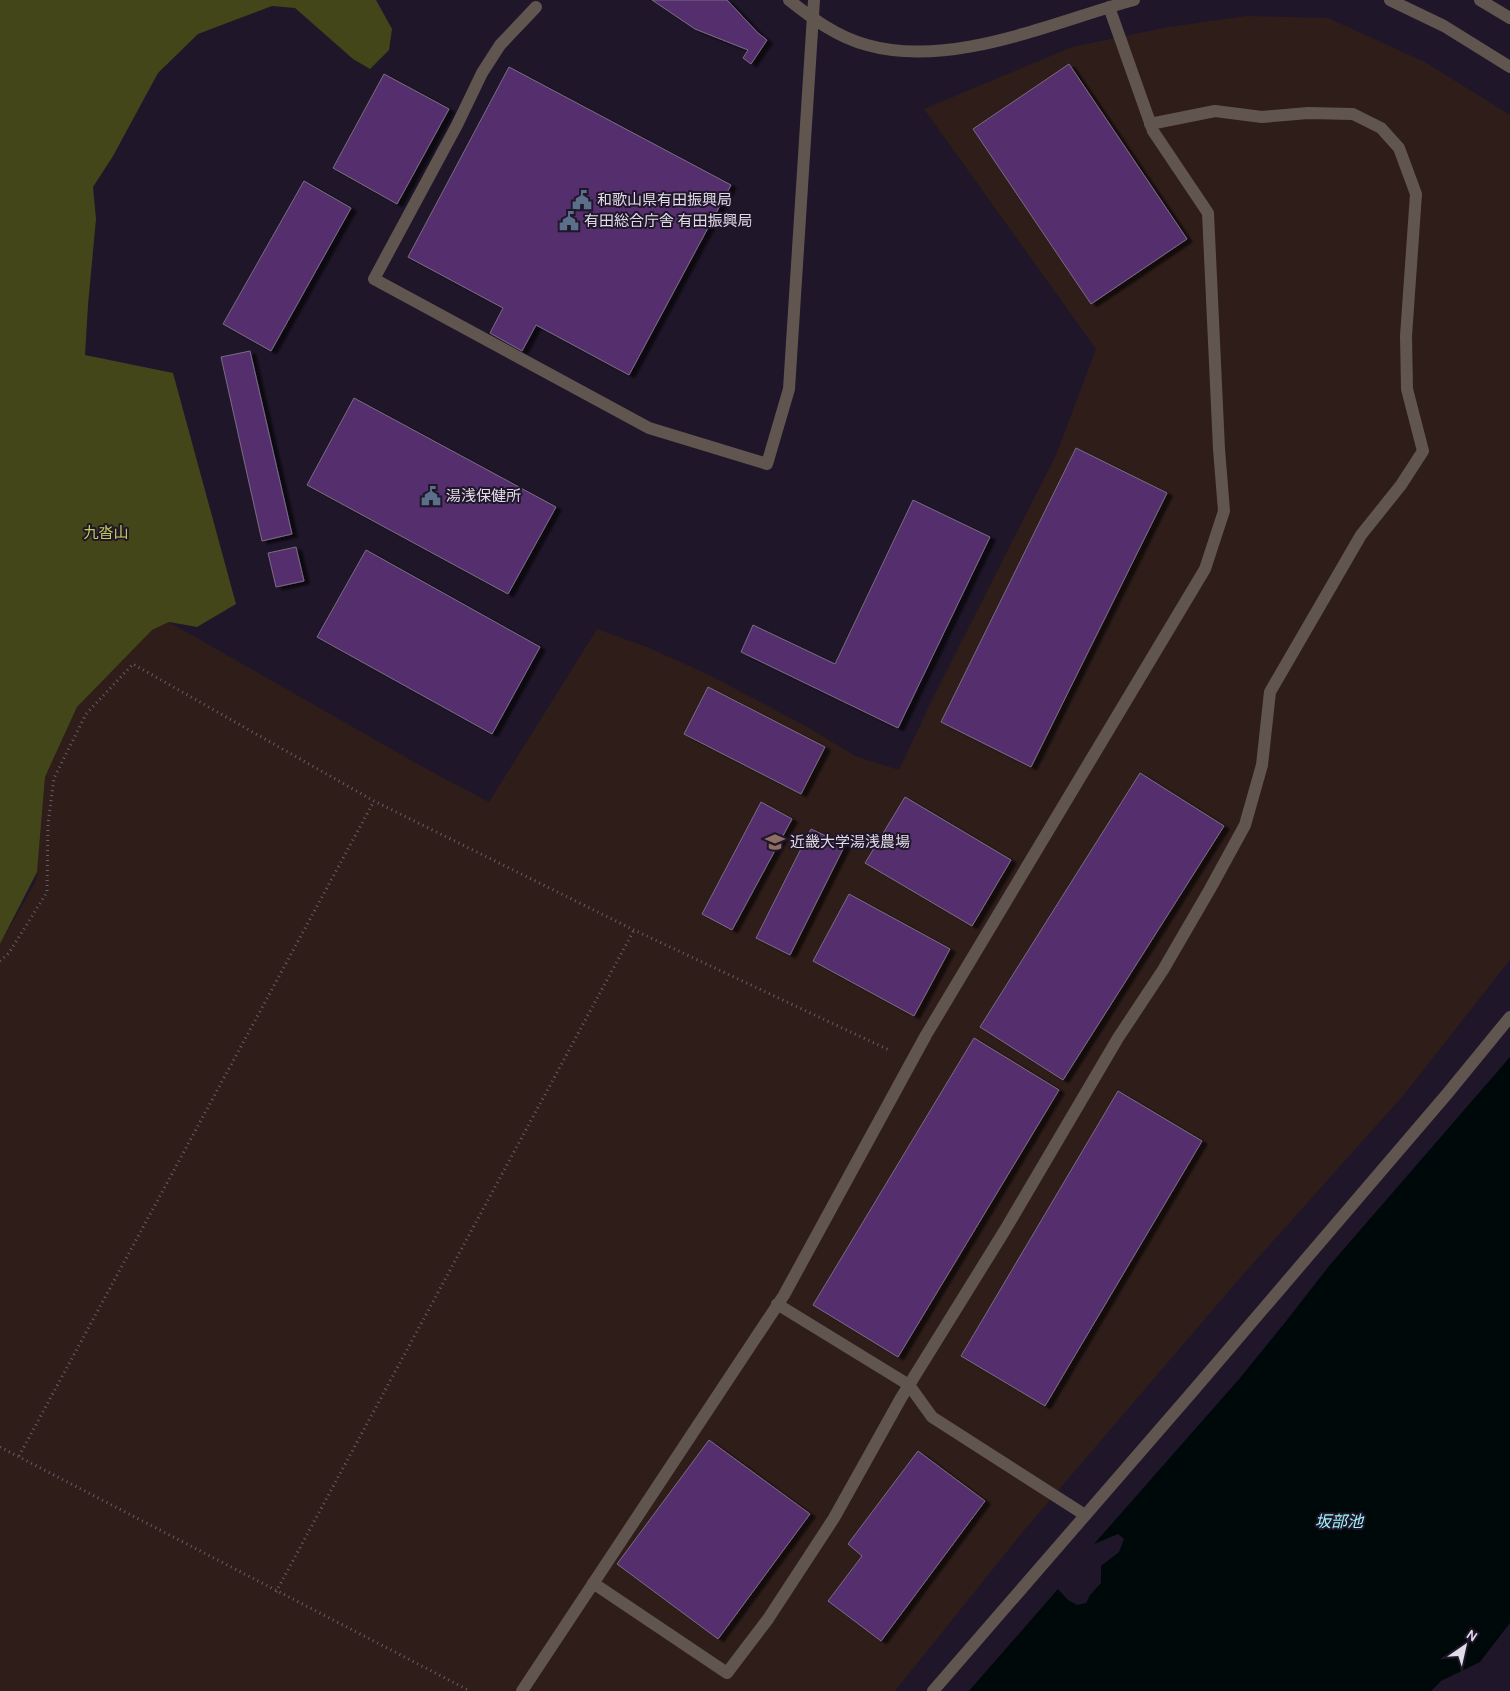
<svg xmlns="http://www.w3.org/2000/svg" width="1510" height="1691" font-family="Karla,'Noto Sans JP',sans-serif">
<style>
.education{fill:#2f1d1a}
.forest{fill:#434619}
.water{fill:#00090a}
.building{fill:#552f6e;stroke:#796c83;filter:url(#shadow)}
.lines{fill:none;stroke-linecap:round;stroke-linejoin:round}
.path{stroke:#665e6f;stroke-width:3;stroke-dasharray:1 4;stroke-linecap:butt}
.minor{stroke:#60564f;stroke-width:12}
.labels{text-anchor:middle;stroke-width:4;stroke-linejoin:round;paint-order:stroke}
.poi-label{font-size:15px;fill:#e1dbe8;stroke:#1f1629;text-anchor:start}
.park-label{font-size:15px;fill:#c5cd59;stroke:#1f1629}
.water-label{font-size:16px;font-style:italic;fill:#9ef4fb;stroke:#1f1629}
</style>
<defs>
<filter id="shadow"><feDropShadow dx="5.5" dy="3" stdDeviation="1" flood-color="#0009"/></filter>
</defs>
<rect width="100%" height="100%" fill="#1f1629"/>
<path class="education" d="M1246 16 1328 18 1425 62 1510 115V960L1402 1097 1240 1278 1021 1534 895 1691H0V944L36 881 45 777 77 707 141 635 169 622 421 766 489 802 597 629 647 647 709 675 811 729 855 756 899 770 930 704 1056 455 1096 349 924 109 1072 47 1168 27Z"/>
<path class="forest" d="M0 0H376L392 29 389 50 370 69 353 59 295 8 272 6 198 34 158 73 113 156 93 187 96 219 88 305 85 355 173 373 236 604 197 627 169 622 152 630 77 707 45 777 37 872 0 944Z"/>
<path class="water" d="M1510 1057V1623L1480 1662 1441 1681 1431 1691H969L1058 1589 1068 1600 1077 1605 1086 1603 1090 1595 1101 1583V1566L1119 1552 1124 1539 1118 1534 1094 1544 1240 1378 1283 1325 1329 1266Z"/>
<path class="building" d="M652 0H727L758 33 767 40 751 64 743 58 748 50 695 29Z
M1069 64 1187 239 1091 304 973 129Z
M509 67 731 185 629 375 536 325 522 351 490 333 503 308 408 257Z
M384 74 449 109 397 204 333 168Z
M304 181 351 208 271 351 223 324Z
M250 351 292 534 262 541 221 357Z
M354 398 556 507 508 594 307 485Z
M1076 448 1167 493 1031 767 941 722Z
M913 500 990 537 898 728 741 652 753 625 835 664Z
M296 547 304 581 276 587 268 553Z
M366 550 540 647 492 734 317 637Z
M708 687 825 747 801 794 684 734Z
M1140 773 1224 826 1063 1080 980 1027Z
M905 797 1011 860 972 926 865 863Z
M761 802 792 819 732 930 702 914Z
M811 829 845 845 790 955 756 938Z
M849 894 950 949 914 1016 813 961Z
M974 1038 1059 1090 898 1357 813 1305Z
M1118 1091 1202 1141 1045 1406 961 1356Z
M709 1440 810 1514 718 1639 617 1564Z
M918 1451 985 1501 881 1641 828 1601 862 1556 848 1544Z"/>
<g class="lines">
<path class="path" d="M0 961 9 953 47 892 48 824 54 778 86 714 133 664 374 801 634 930 889 1050
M0 1447 470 1691
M19 1456 374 801
M276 1592 634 930"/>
<path class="minor" d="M789 0C813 19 837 37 867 45 951 69 1053 22 1134 0
M1390 0 1444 26 1510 67
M1480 0 1510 18
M536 7 500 45 482 73 457 125 374 279 649 428 767 464 789 389 814 0
M777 1304 909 1385 932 1417 1085 1515
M593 1583 727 1673 768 1619 834 1518 901 1398 1005 1230 1118 1038 1163 970 1210 889 1245 825 1262 765 1270 692 1361 535 1401 485 1423 451 1407 389 1406 336 1416 194 1399 148 1381 128 1353 114 1308 113 1262 117 1215 111 1150 124
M522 1691 784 1295 926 1035 1205 569 1224 511 1219 449 1208 213 1153 131 1109 7
M933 1691 1193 1391 1447 1094 1510 1017"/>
</g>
<defs>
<symbol id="civic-bare" viewBox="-9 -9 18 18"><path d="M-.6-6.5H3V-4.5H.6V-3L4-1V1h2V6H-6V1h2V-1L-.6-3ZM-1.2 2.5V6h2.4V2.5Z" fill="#5c6f8a" stroke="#1f1629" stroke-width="2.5" paint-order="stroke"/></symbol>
<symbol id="university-bare" viewBox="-9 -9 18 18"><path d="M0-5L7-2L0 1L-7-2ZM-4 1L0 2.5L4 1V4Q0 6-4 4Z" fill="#8d6e63" stroke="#1f1629" stroke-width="2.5" paint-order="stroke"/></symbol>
</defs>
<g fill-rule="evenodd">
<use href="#civic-bare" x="568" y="186" width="28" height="28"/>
<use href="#civic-bare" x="555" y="207" width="28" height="28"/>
<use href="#civic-bare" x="417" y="482" width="28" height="28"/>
<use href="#university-bare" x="761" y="828" width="28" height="28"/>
</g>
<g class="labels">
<g class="poi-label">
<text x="597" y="205">和歌山県有田振興局</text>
<text x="584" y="226">有田総合庁舎 有田振興局</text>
<text x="446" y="501">湯浅保健所</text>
<text x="790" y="847">近畿大学湯浅農場</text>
</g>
<g class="park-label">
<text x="106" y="538">九沓山</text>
</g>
<g class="water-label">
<text x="1339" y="1527">坂部池</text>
</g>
</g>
<g transform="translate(1465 1646) rotate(34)" stroke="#1f1629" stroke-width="4" paint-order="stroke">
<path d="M0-4L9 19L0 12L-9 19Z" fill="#e1dbe8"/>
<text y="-8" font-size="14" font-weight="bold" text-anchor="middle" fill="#e1dbe8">N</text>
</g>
</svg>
